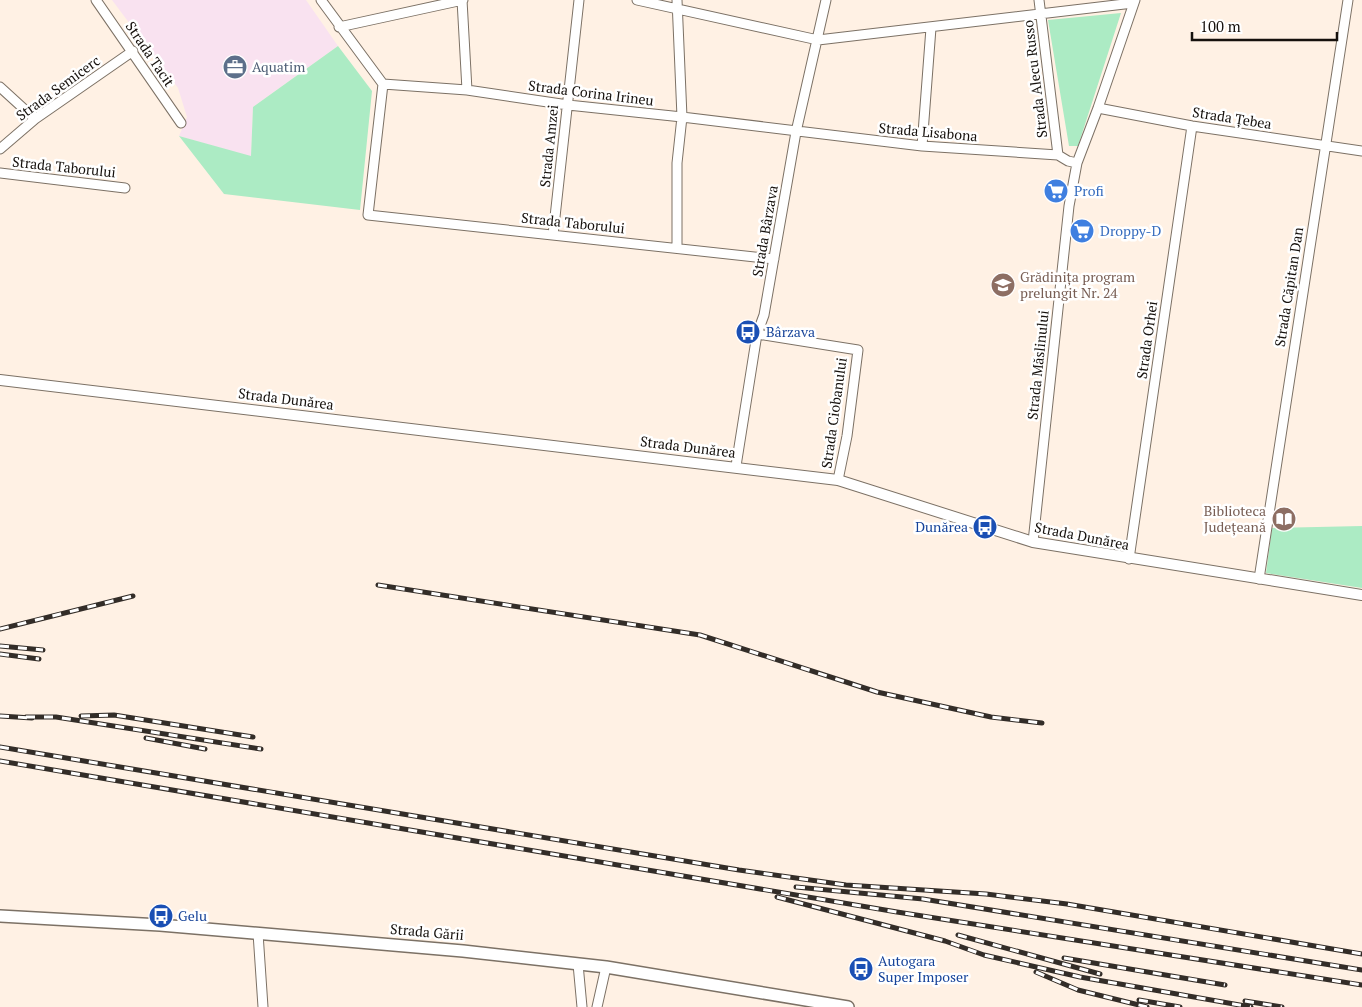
<svg xmlns="http://www.w3.org/2000/svg" width="1362" height="1007" font-family="'PT Serif',serif">
<style>
.commercial{fill:#f9e2f0}
.green{fill:#acebc4}
.lines{fill:none;stroke-linecap:round;stroke-linejoin:round}
.minor-casing{stroke:#7c7165;stroke-width:11}
.tertiary-casing{stroke:#7c7165;stroke-width:12}
.secondary-casing{stroke:#7c7165;stroke-width:14}
.minor{stroke:#fff;stroke-width:9}
.tertiary{stroke:#fff;stroke-width:10}
.secondary{stroke:#fff;stroke-width:11}
.rail-casing{stroke:#332d28;stroke-width:5}
.rail{stroke:#fff;stroke-width:3;stroke-dasharray:9;stroke-linecap:butt}
.labels{text-anchor:middle;stroke-width:5;stroke-linejoin:round;paint-order:stroke}
.street-label{font-size:14px;fill:#16110d;stroke:#fff}
.service-label{font-size:14px;fill:#4e5e75;stroke:#fff;text-anchor:start}
.shop-label{font-size:14px;fill:#366cbe;stroke:#fff;text-anchor:start}
.education-label{font-size:14px;fill:#785e54;stroke:#fff;text-anchor:start}
.transit-label{font-size:14px;fill:#164399;stroke:#fff;text-anchor:start}
</style>
<rect width="100%" height="100%" fill="#fff1e4"/>
<path class="commercial" d="M112 0H306L338 46 253 107 251 157 179 136 187 117 178 88Z"/>
<path class="green" d="M1121 13 1078 146H1069L1048 20Z
M338 46 372 91 360 210 224 194 179 136 251 156 253 107Z
M1362 526V588L1266 573 1272 528Z"/>
<g class="lines">
<defs>
<path id="minor" d="M96 0 181 123
M321 0 383 84 368 215 774 259
M462 0 467 90
M637 0 818 40 1133 3
M1039 0 1058 155
M339 27 463 0
M383 84 467 90 568 105 682 117 922 146 1058 155 1068 161 1077 163
M0 87 35 119
M1098 108 1192 126 1362 151
M922 146 931 28
M0 149 35 119 133 51
M0 173 125 188
M553 235 579 0
M677 247V163L682 117 677 0
M757 334 858 350 847 436 838 480
M736 466 757 334 764 315 796 132 826 0
M1033 542 1069 206 1077 163 1098 108 1135 0
M1129 559 1192 126
M1259 579 1348 0
M258 933 263 1007
M578 964 582 1007
M597 1007 606 967"/>
<path id="tertiary" d="M0 380 838 480 1033 542 1362 595"/>
<path id="secondary" d="M0 916 160 925 463 951 606 967 848 1007"/>
</defs>
<use href="#minor" class="minor-casing"/>
<use href="#tertiary" class="tertiary-casing"/>
<use href="#secondary" class="secondary-casing"/>
<use href="#minor" class="minor"/>
<use href="#tertiary" class="tertiary"/>
<use href="#secondary" class="secondary"/>
<defs>
<path id="rail" d="M378 585 700 635 877 692 991 717 1042 723
M0 629 133 596
M0 646 43 650
M0 654 39 659
M0 716 32 718
M81 716 114 715 253 737
M26 717H56L261 749
M146 738 205 749
M0 747 739 870 846 885 986 894 1067 904 1362 954
M0 761 897 912 1362 985
M796 887 923 899 1362 970
M777 897 945 941 984 955 1080 977 1251 1007
M958 935 1100 974
M1064 958 1225 985
M1036 972 1078 990 1147 1007
M1139 1000 1180 1007
M1245 1001 1282 1007"/>
</defs>
<use href="#rail" class="rail-casing"/>
<use href="#rail" class="rail"/>
</g>
<defs>
<symbol id="office-disc" viewBox="-11 -11 22 22"><circle r="9.5" fill="#5c6f8a" stroke="#fff"/><path d="M-6-3h4V-5.5h4V-3h4V5H-6ZM-1-4.5V-3h2v-1.5ZM-6 0V1H6V0Z" fill="#fff"/></symbol>
<symbol id="supermarket-disc" viewBox="-11 -11 22 22"><circle r="9.5" fill="#3f7fe0" stroke="#fff"/><path d="M-6-5.5h2.5l.6 2H6L4.5 2H-2.5L-4.4-4H-6ZM-1.5 3.2a1.3 1.3 0 1 0 .1 0ZM3 3.2a1.3 1.3 0 1 0 .1 0Z" fill="#fff"/></symbol>
<symbol id="school-disc" viewBox="-11 -11 22 22"><circle r="9.5" fill="#8d6e63" stroke="#fff"/><path d="M0-5L7-2L0 1L-7-2ZM-4 1L0 2.5L4 1V4Q0 6-4 4Z" fill="#fff"/></symbol>
<symbol id="bus-disc" viewBox="-11 -11 22 22"><circle r="9.5" fill="#1a4fb4" stroke="#fff"/><path d="M-5-6H5V4H4V6H2V4H-2V6H-4V4H-5ZM-3.5-4V0h7V-4ZM-3.5 1.2v1.5H-2V1.2ZM2 1.2v1.5H3.5V1.2Z" fill="#fff"/></symbol>
<symbol id="library-disc" viewBox="-11 -11 22 22"><circle r="9.5" fill="#8d6e63" stroke="#fff"/><path d="M-6-4Q-3-5.5-.7-3.5V5Q-3 3-6 4ZM6-4Q3-5.5 .7-3.5V5Q3 3 6 4Z" fill="#fff"/></symbol>
</defs>
<g fill-rule="evenodd">
<use href="#office-disc" x="221" y="53" width="28" height="28"/>
<use href="#supermarket-disc" x="1042" y="177" width="28" height="28"/>
<use href="#supermarket-disc" x="1068" y="217" width="28" height="28"/>
<use href="#school-disc" x="989" y="271" width="28" height="28"/>
<use href="#bus-disc" x="734" y="318" width="28" height="28"/>
<use href="#library-disc" x="1270" y="505" width="28" height="28"/>
<use href="#bus-disc" x="971" y="513" width="28" height="28"/>
<use href="#bus-disc" x="147" y="902" width="28" height="28"/>
<use href="#bus-disc" x="847" y="955" width="28" height="28"/>
</g>
<g class="labels">
<g class="street-label">
<text transform="translate(150 54) rotate(56)" y="5">Strada Tacit</text>
<text transform="translate(1035 79) rotate(-97)" y="5">Strada Alecu Russo</text>
<text transform="translate(58 88) rotate(-36)" y="5">Strada Semicerc</text>
<text transform="translate(591 93) rotate(7)" y="5">Strada Corina Irineu</text>
<text transform="translate(1232 118) rotate(9)" y="5">Strada Țebea</text>
<text transform="translate(928 132) rotate(5)" y="5">Strada Lisabona</text>
<text transform="translate(549 146) rotate(-84)" y="5">Strada Amzei</text>
<text transform="translate(64 167) rotate(6)" y="5">Strada Taborului</text>
<text transform="translate(573 223) rotate(6)" y="5">Strada Taborului</text>
<text transform="translate(765 231) rotate(-80)" y="5">Strada Bârzava</text>
<text transform="translate(1289 287) rotate(-81)" y="5">Strada Căpitan Dan</text>
<text transform="translate(1147 340) rotate(-82)" y="5">Strada Orhei</text>
<text transform="translate(1038 365) rotate(-84)" y="5">Strada Măslinului</text>
<text transform="translate(286 399) rotate(7)" y="5">Strada Dunărea</text>
<text transform="translate(834 413) rotate(-82)" y="5">Strada Ciobanului</text>
<text transform="translate(688 447) rotate(7)" y="5">Strada Dunărea</text>
<text transform="translate(1082 536) rotate(11)" y="5">Strada Dunărea</text>
<text transform="translate(427 932) rotate(5)" y="5">Strada Gării</text>
</g>
<g class="service-label">
<text x="252" y="72">Aquatim</text>
</g>
<g class="shop-label">
<text x="1074" y="196">Profi</text>
<text x="1100" y="236">Droppy-D</text>
</g>
<g class="education-label">
<text x="1020" y="282">Grădinița program<tspan x="1020" dy="16">prelungit Nr. 24</tspan></text>
<text x="1266" y="516" text-anchor="end">Biblioteca<tspan x="1266" dy="16">Județeană</tspan></text>
</g>
<g class="transit-label">
<text x="766" y="337">Bârzava</text>
<text x="968" y="532" text-anchor="end">Dunărea</text>
<text x="178" y="921">Gelu</text>
<text x="878" y="966">Autogara<tspan x="878" dy="16">Super Imposer</tspan></text>
</g>
</g>
<path d="M1192 32v8h145v-8" fill="none" stroke="#16110d" stroke-width="2.5"/>
<text x="1200" y="32" font-size="15" fill="#16110d" stroke="#ffffff" stroke-width="4" paint-order="stroke">100 m</text>
</svg>
